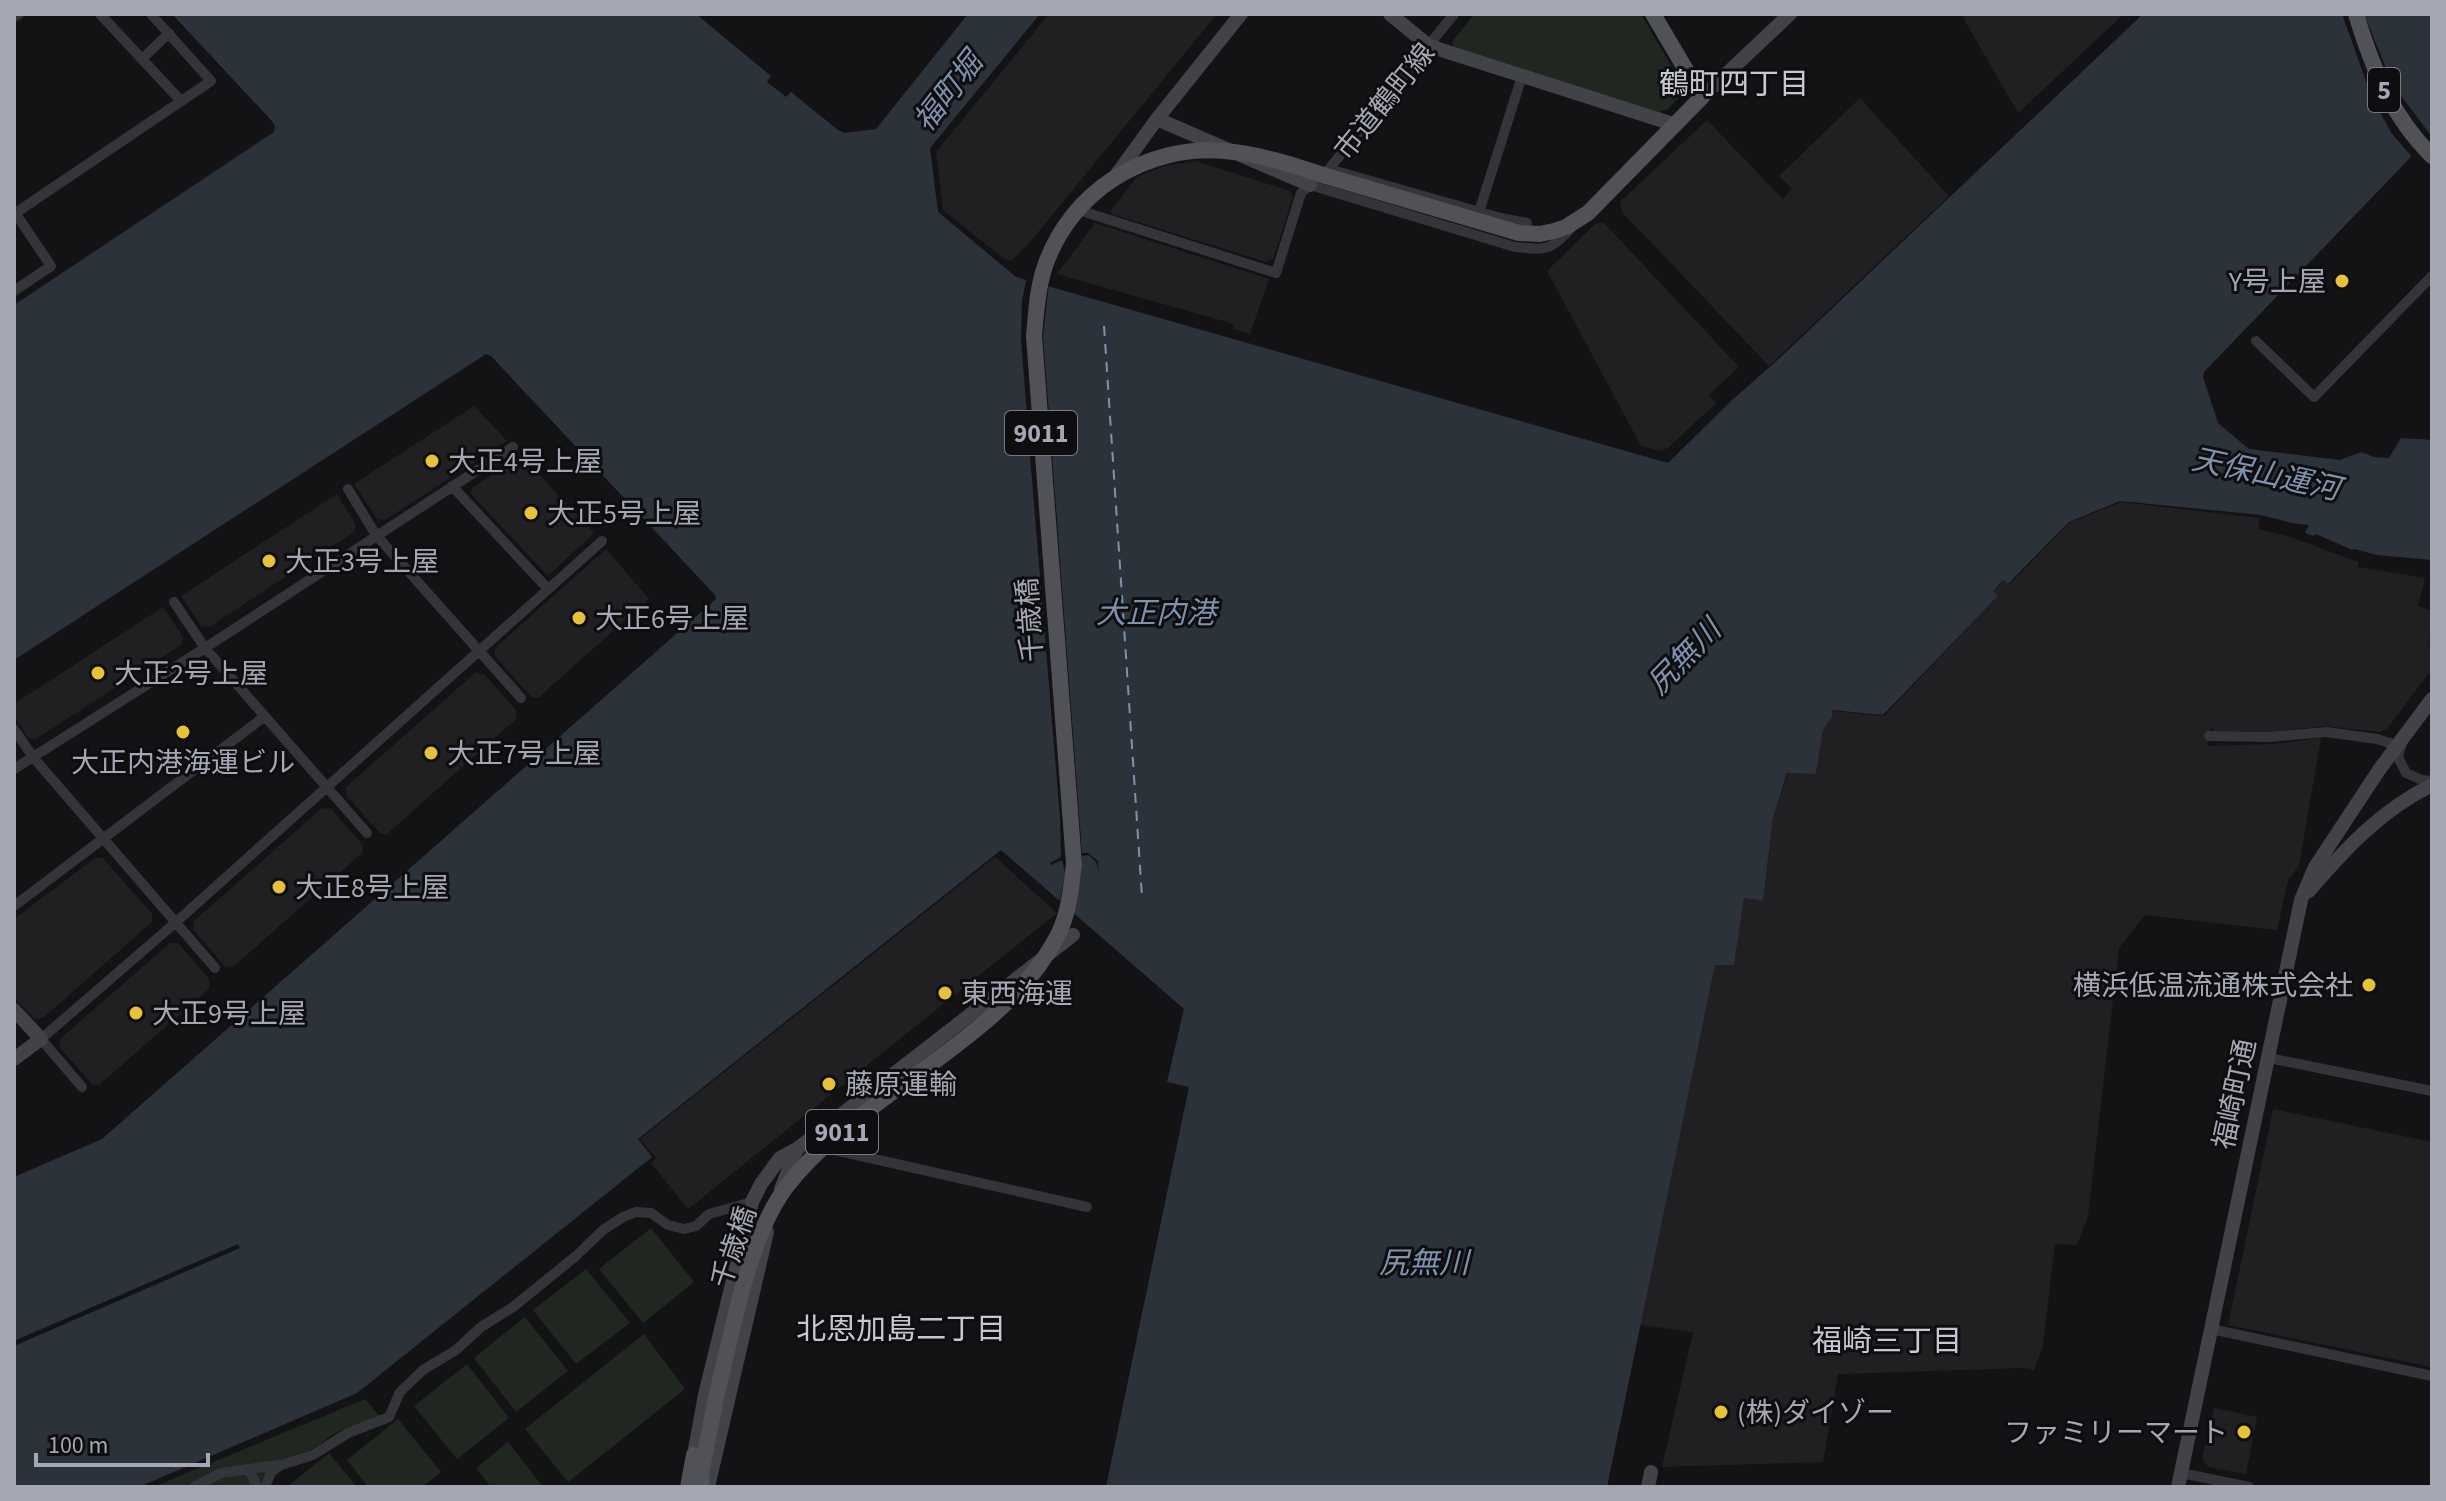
<svg xmlns="http://www.w3.org/2000/svg" width="2446" height="1501" font-family="'Source Sans 3','Noto Sans JP',sans-serif">
<style>
.built{fill:#201f22}
.green{fill:#202721}
.water{fill:#2c323a}
.pier{fill:#131315}
.lines{fill:none;stroke-linecap:round;stroke-linejoin:round}
.ferry{stroke:#7e92ae;stroke-width:2;stroke-dasharray:10 8;stroke-linecap:butt}
.street{stroke:#343539;stroke-width:10}
.secondary{stroke:#424349;stroke-width:14}
.primary{stroke:#515158;stroke-width:16}
.primary-bridge{stroke:#515158;stroke-width:16}
.poi-dot{fill:#e7c139;stroke:#0e0e10;stroke-width:3}
.labels{text-anchor:middle;stroke-width:6;stroke-linejoin:round;paint-order:stroke}
.shield{fill:#0e0e10;stroke:#787a83;stroke-width:2}
.shield-label{font-size:26px;font-weight:bold;fill:#a5a8b4}
.street-label{font-size:28px;fill:#a5a8b4;stroke:#0e0e10}
.poi-label{font-size:28px;fill:#a5a8b4;stroke:#0e0e10;text-anchor:start}
.neighbourhood-label{font-size:30px;fill:#c6c8d1;stroke:#0e0e10}
.water-label{font-size:30px;font-style:italic;fill:#7e92ae;stroke:#0e0e10}
</style>
<rect width="100%" height="100%" fill="#131315"/>
<path class="built" d="M1049 14H1217L1030 242 1011 261 1003 258 943 210 936 152Z
M1961 14H2124L2018 113Z
M1860 98 1949 196 1769 366 1622 212 1620 202 1707 120 1783 199 1792 189 1779 176Z
M1196 161 1290 191 1293 197 1273 259 1266 262 1112 214 1111 210 1137 177 1164 166Z
M1095 223 1269 279 1250 334 1233 329 1234 324 1057 274Z
M1596 223H1604L1739 367 1709 395 1716 403 1668 448 1659 451 1641 446 1547 271Z
M474 406 507 441 385 520 377 519 354 484Z
M521 455 594 533 548 576 471 494 472 488Z
M337 494 356 525 354 532 209 627 201 626 181 596Z
M2121 502 2260 518 2258 529 2287 536 2359 562 2358 567 2425 578 2418 606 2432 610 2429 648 2432 649V669L2387 729 2380 732 2324 726 2269 732 2215 731 2211 727 2207 746 2273 744 2321 738 2299 865 2288 881 2277 930 2145 915 2119 948 2088 1216 2077 1245 2055 1244 2043 1345 2034 1370 2023 1368 1838 1374 1823 1462 1662 1467 1693 1332 1640 1325 1715 964 1734 965 1744 898 1763 901 1773 818 1788 773 1816 774 1823 730 1832 718V711L1884 716 1998 596 1993 591 2004 580 2009 585 2069 523Z
M606 549 649 599 539 697 532 698 495 656V648Z
M163 607 183 637 181 645 36 739 28 738 14 716V704Z
M475 673 484 674 516 710V719L386 835 380 833 346 795V787Z
M322 808 331 809 363 845 362 853 233 967 225 966 193 930 194 921Z
M995 857 1057 913 688 1209 651 1163 656 1158 640 1139Z
M95 858H103L152 914V922L43 1018 34 1019 14 997V919Z
M170 943H178L209 979V989L99 1085H93L60 1048V1039Z
M2273 1109 2432 1142V1367L2228 1325Z
M2214 1408 2257 1417 2246 1474 2208 1467 2202 1459Z"/>
<path class="green" d="M1474 14H1641L1678 78 1683 93 1668 109 1658 112 1454 47 1452 42Z
M651 1228 694 1282 643 1323 599 1269Z
M586 1269 630 1323 576 1364 533 1310Z
M525 1317 568 1371 516 1412 474 1358Z
M644 1334 685 1389 568 1482 525 1429Z
M467 1364 509 1418 457 1459 414 1406Z
M365 1399 380 1417C363 1422 348 1426 333 1435 326 1439 320 1445 312 1449 289 1461 268 1455 260 1487H153Z
M398 1419 441 1472 422 1487H368L347 1460Z
M508 1442 543 1487H491L476 1468Z
M329 1453 357 1487H287Z"/>
<path class="water" d="M172 14H696L771 76 767 82 786 97 791 92 838 130 845 133 876 129 968 14H1040L930 148 938 212 1016 277 1668 463 1730 402 1783 355 2143 14H2432V135L2204 372 2203 377 2218 423 2249 449 2340 460 2361 452 2374 457 2389 458 2401 438 2432 440V560L2377 555 2354 549 2352 550 2316 534 2313 536 2305 533 2309 525 2292 523 2261 515 2120 501 2069 522 2008 584 2003 580 1993 591 1998 596 1883 715 1832 710V718L1823 730 1816 774 1787 773 1773 818 1763 901 1744 898 1734 965H1715L1607 1487H1106L1189 1087 1167 1082 1184 1009 1001 850 638 1139 652 1157 357 1393 139 1487H14V1177L102 1139 716 599 715 595 491 356 486 354 14 660V305L274 132 275 126 271 120Z"/>
<path class="pier" d="M2342 14H2364L2393 85 2432 137V141L2414 159 2392 134 2372 98Z
M1027 276 1049 283 1043 337 1052 451 1063 440 1061 413H1064L1065 440 1052 454 1082 853H1088L1098 861 1099 872 1096 862 1089 855 1082 856 1080 882 1071 916 1059 905 1065 873 1062 860 1051 865 1050 863 1061 857 1060 818 1030 456 1015 444 1014 417H1016L1018 444 1030 453 1021 340 1022 300Z
M238 1244 240 1248 14 1346V1341Z"/>
<g class="lines">
<path class="ferry" d="M1104 326 1142 897 1139 898"/>
<path class="street" d="M100 14 181 101
M14 17 19 14
M142 59 169 33
M1329 169 1501 218 1527 223
M1310 185 1515 247C1545 250 1550 252 1571 228
M14 211 51 266 14 291
M1085 212 1276 273 1301 193 1329 169 1454 14
M1479 212 1522 76
M14 214 211 81 151 14
M2256 341 2314 397 2432 276
M452 486 548 589
M348 489 376 535 521 698
M174 602 205 648 367 833
M14 729 33 757 215 968
M2209 736 2269 737 2326 732 2377 739 2396 745
M2402 743 2398 757 2406 773 2422 780 2432 781
M14 769 205 648 513 447
M14 906 264 717
M2269 1058 2432 1091
M82 1087 41 1039 175 923 602 541
M821 1147 1087 1207
M2211 1329 2432 1376
M249 1469 279 1465
M2181 1473 2249 1487
M194 1487 221 1473 249 1469 257 1487
M265 1487 271 1472 281 1465 313 1455 348 1433 389 1417 400 1392 423 1370 456 1350 481 1327 513 1307 576 1256 603 1230 623 1217 636 1212 651 1213 668 1225 684 1229 696 1226 709 1214 752 1202"/>
<path class="secondary" d="M1390 14 1429 46 1673 124
M1702 97 1790 14
M1157 119 1310 185
M1114 178 1157 119 1241 14
M2309 891C2345 849 2381 810 2432 785
M14 1010 41 1039 14 1059
M781 1189 797 1149
M695 1449 705 1395 752 1202 761 1184 780 1158 797 1149 1073 935
M708 1487 767 1232
M1648 1487 1651 1472
M2178 1487 2301 900 2315 867 2379 770 2432 699"/>
<path class="primary" d="M2356 14C2372 67 2392 117 2432 156
M1326 176 1519 233 1540 234 1554 231 1566 227 1588 213 1702 97 1653 14
M688 1487 694 1455
M702 1487 701 1474 717 1393"/>
<path class="primary-bridge" d="M717 1393C733 1330 748 1237 787 1186 859 1093 1004 1041 1058 935 1069 913 1071 888 1074 864L1034 336C1036 314 1037 291 1044 269 1069 192 1145 144 1225 151 1260 154 1293 165 1326 176"/>
</g>
<g class="poi-dot">
<circle cx="2342" cy="281" r="8"/>
<circle cx="432" cy="461" r="8"/>
<circle cx="531" cy="513" r="8"/>
<circle cx="269" cy="561" r="8"/>
<circle cx="579" cy="618" r="8"/>
<circle cx="98" cy="673" r="8"/>
<circle cx="183" cy="732" r="8"/>
<circle cx="431" cy="753" r="8"/>
<circle cx="279" cy="887" r="8"/>
<circle cx="2369" cy="985" r="8"/>
<circle cx="945" cy="993" r="8"/>
<circle cx="136" cy="1013" r="8"/>
<circle cx="829" cy="1084" r="8"/>
<circle cx="1721" cy="1412" r="8"/>
<circle cx="2244" cy="1432" r="8"/>
</g>
<g class="labels">
<g class="shield">
<rect x="2368" y="68" width="32" height="44" rx="6"/>
<rect x="1005" y="411" width="72" height="44" rx="6"/>
<rect x="806" y="1110" width="72" height="44" rx="6"/>
</g>
<g class="shield-label">
<text x="2384" y="99">5</text>
<text x="1041" y="442">9011</text>
<text x="842" y="1141">9011</text>
</g>
<g class="street-label">
<text transform="translate(1384 101) rotate(-51)" y="10">市道鶴町線</text>
<text transform="translate(1029 620) rotate(-94)" y="10">千歳橋</text>
<text transform="translate(2234 1094) rotate(-78)" y="10">福崎町通</text>
<text transform="translate(733 1247) rotate(-71)" y="10">千歳橋</text>
</g>
<g class="poi-label">
<text x="2326" y="291" text-anchor="end">Y号上屋</text>
<text x="448" y="471">大正4号上屋</text>
<text x="547" y="523">大正5号上屋</text>
<text x="285" y="571">大正3号上屋</text>
<text x="595" y="628">大正6号上屋</text>
<text x="114" y="683">大正2号上屋</text>
<text x="447" y="763">大正7号上屋</text>
<text x="183" y="772" text-anchor="middle">大正内港海運ビル</text>
<text x="295" y="897">大正8号上屋</text>
<text x="2353" y="995" text-anchor="end">横浜低温流通株式会社</text>
<text x="961" y="1003">東西海運</text>
<text x="152" y="1023">大正9号上屋</text>
<text x="845" y="1094">藤原運輸</text>
<text x="1737" y="1422">(株)ダイゾー</text>
<text x="2228" y="1442" text-anchor="end">ファミリーマート</text>
</g>
<g class="neighbourhood-label">
<text x="1734" y="94">鶴町四丁目</text>
<text x="901" y="1339">北恩加島二丁目</text>
<text x="1887" y="1351">福崎三丁目</text>
</g>
<g class="water-label">
<text transform="translate(948 92) rotate(-52)" y="10">福町堀</text>
<text transform="translate(2266 474) rotate(12)" y="10">天保山運河</text>
<text x="1156" y="623">大正内港</text>
<text transform="translate(1684 657) rotate(-46)" y="10">尻無川</text>
<text x="1424" y="1273">尻無川</text>
</g>
</g>
<rect width="2446" height="1501" fill="none" stroke="#a5a8b4" stroke-width="32"/>
<path d="M36 1453v12h172v-12" fill="none" stroke="#a5a8b4" stroke-width="4"/>
<text x="48" y="1453" font-size="24" fill="#a5a8b4" stroke="#0e0e10" stroke-width="6" paint-order="stroke">100 m</text>
</svg>
